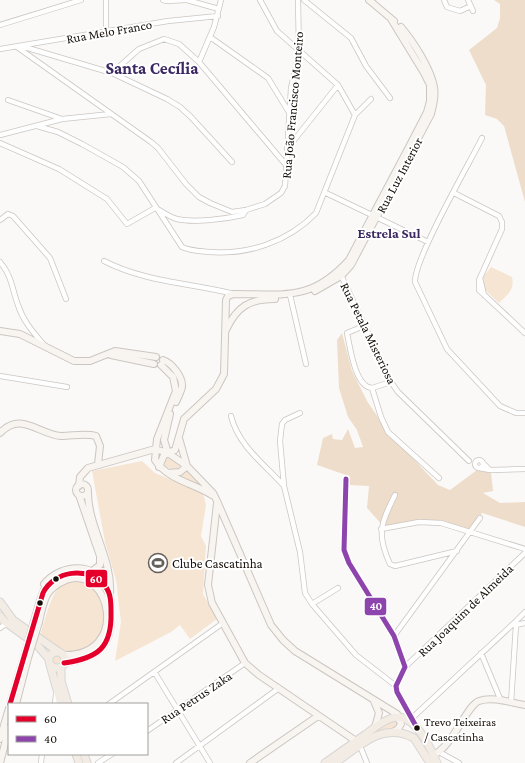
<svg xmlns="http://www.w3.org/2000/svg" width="525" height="763" font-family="'Crimson Pro',serif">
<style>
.green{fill:#f6e5d2}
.forest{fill:#eeddca}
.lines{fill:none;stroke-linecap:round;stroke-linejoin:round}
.street-casing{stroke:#cbc6c2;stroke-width:6}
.secondary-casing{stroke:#cbc6c2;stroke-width:8}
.primary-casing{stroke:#d8d6d4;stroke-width:9}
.street{stroke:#fefefe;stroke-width:4.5}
.secondary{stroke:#f8f5f1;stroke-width:6}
.primary{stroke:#f2ece5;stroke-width:7}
.secondary-bridge-casing{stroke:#cbc6c2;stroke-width:8;stroke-linecap:butt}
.secondary-bridge{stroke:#f8f5f1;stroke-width:6}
.bus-1-casing{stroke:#fff;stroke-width:8}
.bus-2-casing{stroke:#fff;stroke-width:8}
.bus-1{stroke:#e4002b;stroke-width:5}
.bus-2{stroke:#8e44ad;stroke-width:5}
.bus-dot{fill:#150e07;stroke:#fff;stroke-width:1.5}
.labels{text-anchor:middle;stroke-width:4;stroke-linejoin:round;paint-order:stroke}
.bus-label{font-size:12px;fill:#150e07;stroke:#fff;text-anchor:start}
.street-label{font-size:13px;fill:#150e07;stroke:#fff}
.poi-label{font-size:13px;fill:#150e07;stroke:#fff;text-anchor:start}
.neighbourhood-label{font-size:14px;font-weight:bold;fill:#3b2762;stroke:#fff}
.district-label{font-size:17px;font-weight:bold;fill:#3b2762;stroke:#fff}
.line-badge{stroke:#fff;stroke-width:1.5}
.badge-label{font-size:11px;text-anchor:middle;font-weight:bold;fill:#fff}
</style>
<rect width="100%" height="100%" fill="#fbf9f7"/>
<path class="green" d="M491 267 512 277C515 290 508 294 499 303L485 290 483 277Z
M166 457 180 464 179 470C172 470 167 468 163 463Z
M142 461 155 473 203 493 206 505 201 536 206 546 203 594 217 619 190 639 180 625 171 632 115 661 121 622 116 580 105 542 92 471Z
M187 469 206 488 177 476 183 474Z
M83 499H86L109 579 96 571 102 565Z
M77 581C84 583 91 584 96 590 115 611 100 657 67 651 57 649 48 640 40 635 45 621 51 590 64 583 68 582 73 582 77 581Z
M50.5 659a5.5 5.5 0 1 1 11 0a5.5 5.5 0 1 1-11 0Z
M392 720 398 721 397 726 392 731 380 730 366 739 365 737Z"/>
<path class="forest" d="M494 0H525V202L504 126 497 119 485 115 486 85 469 50 497 28 500 18V4Z
M342 333 352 371 367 401 388 432 438 485 450 490 477 470 491 472 493 491 483 493 500 503 525 502V527L482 513 470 532 455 527 419 522 385 528 367 508 369 486 350 485 349 476 317 465 323 438 332 434 333 439 342 440 348 429 355 448 363 447 357 430 348 417 339 388 337 340Z"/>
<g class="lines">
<defs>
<path id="street" d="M163 0 166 1 186 0
M187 0 219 9
M260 0 277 31 338 85 355 115
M304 0 351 38 366 66 390 98
M444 0 447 7 460 11 471 6
M468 0 473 11
M0 25 81 0
M106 30V0
M210 37 268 78 290 114
M21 46 112 73 167 99 180 107 191 117 232 162
M17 47 151 142 158 148 186 184 199 197 210 203 232 212 246 210 265 204 281 193 285 186 291 88 299 53 298 0
M0 49 168 21 218 16
M199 62 214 27 221 0
M112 73 139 49 164 39 179 44 199 62 286 165
M8 100 62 119
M37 126 58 132 82 144 123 167 139 181 182 247C191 251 199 251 209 252 248 255 288 242 316 213L355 115 371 99
M0 135 62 119 111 114
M482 138C469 164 414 259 415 282L447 349 500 406 516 413H525
M0 143 59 169 107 199 127 224 155 208
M287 149 338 85
M326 193 428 242
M454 193 499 216 502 222V229L479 280V290L525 333
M157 209C163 212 170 217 177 219 195 223 225 219 243 215L246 210
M0 220 8 214 13 216 50 258 66 299
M104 261C145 282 190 283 234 294
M0 262C12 276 12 289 18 305 23 321 33 332 44 345
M340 273 391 382 398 392 469 461
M480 278 484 295
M290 295 306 364
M359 328 347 333C350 347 355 387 372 388
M0 376 67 387
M391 382 372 388 381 417 388 432 439 478
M300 413 285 420 282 424 280 441 284 486 300 552 305 593 312 604 356 655 396 686
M231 416C238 445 264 464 284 486
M475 464a4 4 0 1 1 8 0a4 4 0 1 1-8 0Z
M479 468 490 470 482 462
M490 470 525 469
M346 479 344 550 349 563 394 636 405 667 396 686 397 692 416 725
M395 495C381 523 376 534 390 564L395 566 457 551
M381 529 419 522 441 523 525 549
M312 604 338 588
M513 624 525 612
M0 628 7 623
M394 636 480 518
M481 653 501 701
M405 667 525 553
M155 673 210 763
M511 703 516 625
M55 704 56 694
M109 704 223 623
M411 719 513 624 516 625 525 623
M147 731 245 663
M360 746 367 763
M439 752 459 763
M41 763 42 754
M98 763 112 754
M176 763 279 688"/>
<path id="secondary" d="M369 0 394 21
M315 291 341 276 351 265 431 114C433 105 436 97 434 87 431 69 413 41 401 27
M226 330C237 306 250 299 275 299
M0 331 20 334 74 361H90L115 351 156 357
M111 355 154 364
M163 360C172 363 183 377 182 387 181 392 178 397 176 402
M161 365 173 377 176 391 157 439 155 460C168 480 193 483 212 495
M0 433C21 411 38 434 61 436 73 436 85 433 96 436L100 446 98 464
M179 438 187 466
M168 453 164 440 170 414
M159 467 164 455 175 450 184 419 216 389 224 374 226 300 228 296 234 294C284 294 311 302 349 260L409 147 427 112 430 101V85L424 73 391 19
M168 473 180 472 187 466
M76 490a6 6 0 1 1 12 0a6 6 0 1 1-12 0Z
M79 486 80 477 88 468 155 449 168 453 187 466 213 493 217 501 271 625 283 640 295 651 397 714 401 724 398 729 393 732
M88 492C88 528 113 559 110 595
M79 495 100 556V565L91 572
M217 503 208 585 212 603 245 663 259 675 356 741
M44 584C57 567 88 561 102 580
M34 621C38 610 40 596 46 586 59 568 92 570 105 587 111 594 111 604 111 613 112 649 97 658 64 663
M39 622C41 613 43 603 47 595 51 588 59 583 66 580 111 564 131 657 63 655
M374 701 379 713 375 727
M10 704 24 657
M16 704 28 658
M0 739 9 708
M434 755C454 744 467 705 479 701 492 696 512 703 525 705
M0 763 9 728
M250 763 318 716"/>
<path id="primary" d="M0 602 13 620 59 652
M0 616 4 621 37 645 49 659
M49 660a8 8 0 1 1 16 0a8 8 0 1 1-16 0Z
M50 665 61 704
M61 667V681L68 704
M76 754 79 763
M84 754 87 763
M325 763C338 754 352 744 366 734 374 728 382 721 392 718 414 711 430 747 437 763
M335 763C360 746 383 721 414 738L430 763"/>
</defs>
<use href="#street" class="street-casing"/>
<use href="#secondary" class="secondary-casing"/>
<use href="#primary" class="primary-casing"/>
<use href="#street" class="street"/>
<use href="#secondary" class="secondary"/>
<use href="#primary" class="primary"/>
<defs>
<path id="secondary-bridge" d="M24 657 34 621
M28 658 39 622"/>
</defs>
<use href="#secondary-bridge" class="secondary-bridge-casing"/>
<use href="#secondary-bridge" class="secondary-bridge"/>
<defs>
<path id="bus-1" d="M10 704 43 593C54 571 87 565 105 586 111 593 111 603 111 612 112 648 98 658 64 663"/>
<path id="bus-2" d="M346 479 344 550 349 563 394 636 405 667 396 686 397 692 417 728"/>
</defs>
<use href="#bus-1" class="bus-1-casing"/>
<use href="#bus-2" class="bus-2-casing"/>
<use href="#bus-1" class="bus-1"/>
<use href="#bus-2" class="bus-2"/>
</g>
<defs>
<symbol id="stadium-ring" viewBox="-11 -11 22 22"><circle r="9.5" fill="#fff" stroke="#66605b" stroke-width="1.5"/><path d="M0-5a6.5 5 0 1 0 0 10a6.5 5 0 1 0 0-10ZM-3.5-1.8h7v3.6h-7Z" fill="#66605b"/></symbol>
</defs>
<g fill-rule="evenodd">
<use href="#stadium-ring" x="147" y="552" width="22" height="22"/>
</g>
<g class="bus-dot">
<circle cx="56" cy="579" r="3.5"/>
<circle cx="40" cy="603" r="3.5"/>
<circle cx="417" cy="728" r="3.5"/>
</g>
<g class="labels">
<g class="bus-label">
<text x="424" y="726">Trevo Teixeiras<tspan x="424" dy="15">/ Cascatinha</tspan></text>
</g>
<g class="street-label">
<text transform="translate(109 31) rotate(-10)" y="5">Rua Melo Franco</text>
<text transform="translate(292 105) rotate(-85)" y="5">Rua João Francisco Monteiro</text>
<text transform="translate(399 175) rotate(-62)" y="5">Rua Luz Interior</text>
<text transform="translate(369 333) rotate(64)" y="5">Rua Petala Misteriosa</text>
<text transform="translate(465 610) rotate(-44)" y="5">Rua Joaquim de Almeida</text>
<text transform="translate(196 697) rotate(-34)" y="5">Rua Petrus Zaka</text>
</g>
<g class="poi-label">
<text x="172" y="568">Clube Cascatinha</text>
</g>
<g class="neighbourhood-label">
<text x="389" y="238">Estrela Sul</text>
</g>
<g class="district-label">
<text x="152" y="74">Santa Cecília</text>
</g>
</g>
<g class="line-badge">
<rect x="85" y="569" width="23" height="19" rx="4" fill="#e4002b"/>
<rect x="364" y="597" width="23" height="19" rx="4" fill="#8e44ad"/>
</g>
<g class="badge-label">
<text x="96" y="583">60</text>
<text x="376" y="610">40</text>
</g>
<rect x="8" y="703" width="140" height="52" fill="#ffffff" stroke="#a19f9c"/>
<rect x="16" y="716" width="20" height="6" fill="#e4002b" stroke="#a19f9c"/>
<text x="44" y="723" font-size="12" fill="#150e07">60</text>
<rect x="16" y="736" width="20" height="6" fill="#8e44ad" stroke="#a19f9c"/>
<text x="44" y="743" font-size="12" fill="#150e07">40</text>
</svg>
